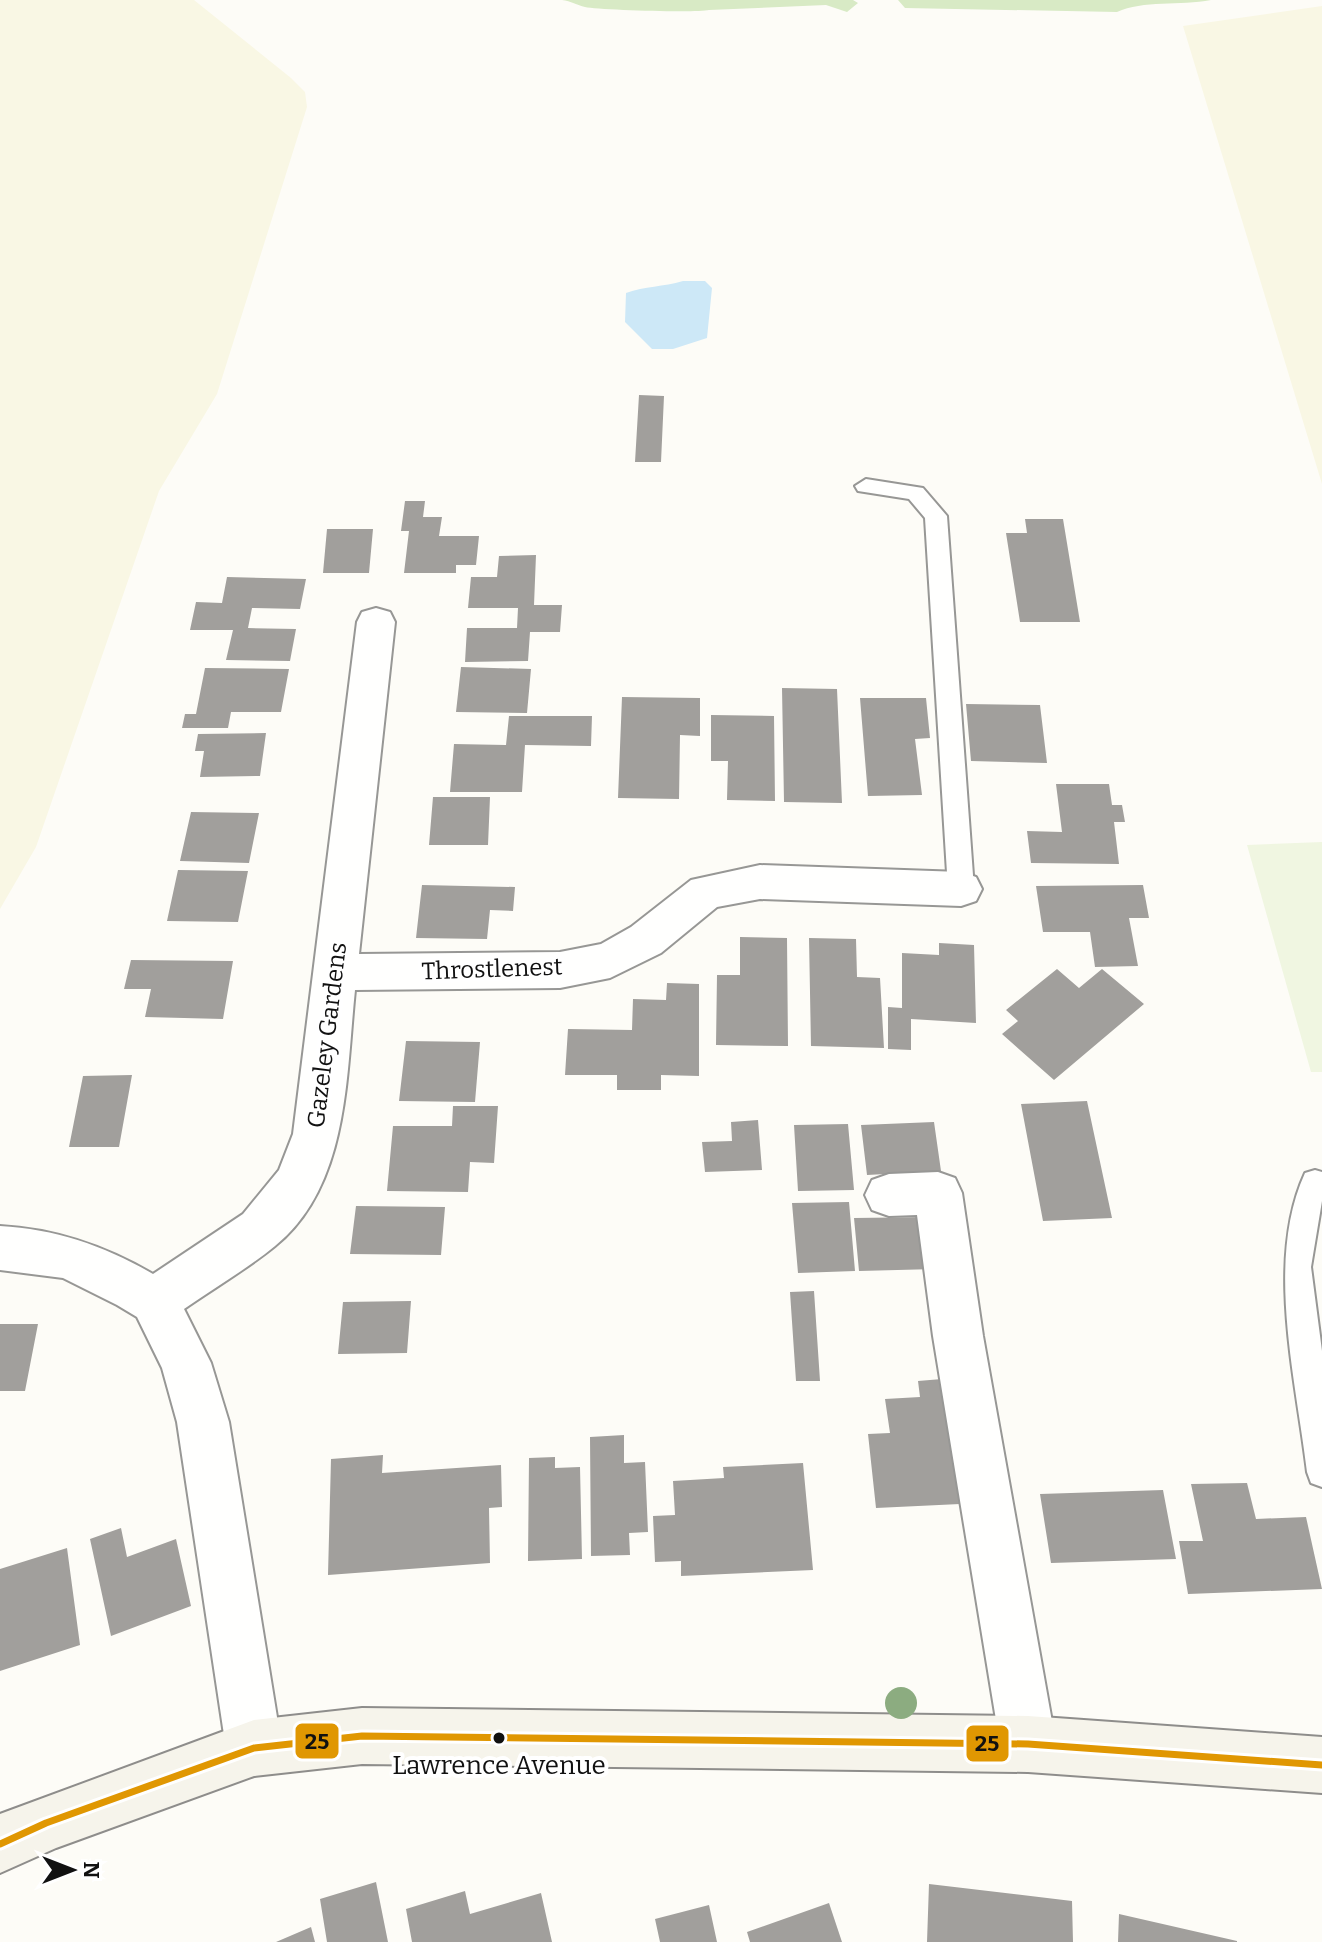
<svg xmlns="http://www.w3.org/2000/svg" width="1322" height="1942" font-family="Bitter,serif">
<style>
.farmland{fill:#f9f7e4}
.forest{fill:#d8eac5}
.pitch{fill:#f0f6e1}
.water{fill:#cde8f7}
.building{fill:#a19f9c}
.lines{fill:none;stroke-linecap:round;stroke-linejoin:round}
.lane-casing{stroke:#979795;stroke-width:4}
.street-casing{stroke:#979795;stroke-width:4}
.secondary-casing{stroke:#8e8d8b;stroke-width:4}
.lane{fill:#fffffe;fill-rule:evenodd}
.street{fill:#fffffe;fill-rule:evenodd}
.secondary{fill:#f6f4eb;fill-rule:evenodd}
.bus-1-casing{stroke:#fff;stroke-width:13}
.bus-1{stroke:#e09702;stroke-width:7}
.tree{fill:#8cac80}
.bus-dot{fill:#111;stroke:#fff;stroke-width:3}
.labels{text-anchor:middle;stroke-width:8;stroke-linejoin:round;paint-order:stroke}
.street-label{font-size:24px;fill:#111;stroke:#fff}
.near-bus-label{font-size:26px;fill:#111;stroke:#fff}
.line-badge{stroke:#fff;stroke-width:3}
.pale-badge-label{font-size:22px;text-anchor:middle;font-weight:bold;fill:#111}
</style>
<rect width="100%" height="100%" fill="#fdfcf7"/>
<path class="farmland" d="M0 0H194L291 78 305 92 307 107 217 394 159 491 36 847 0 909Z
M1322 6V484L1183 26Z"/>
<path class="forest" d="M562 0H853L858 3 847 12 826 5 709 10C697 13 598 10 585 7 577 5 571 1 562 0Z
M898 0H1211C1180 6 1143 0 1117 12L905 8Z"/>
<path class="pitch" d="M1322 842V1072H1311L1247 845Z"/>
<path class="water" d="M683 281H705L712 288 707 338 673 349H652L625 322 626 293C645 286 663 287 683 281Z"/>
<path class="building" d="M639 395 664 396 661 462H635Z
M405 501H425L423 517H442L439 536H479L476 565H456V573H404L409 531H401Z
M1025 519H1063L1080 622H1020L1006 533H1027Z
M327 529H373L369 573H323Z
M536 555 534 605H562L560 632H530L528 661 465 662 467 628H517L518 608H468L471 577H497L499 556Z
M227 577 306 579 300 609 252 608 248 628 296 629 290 661 226 660 233 630H190L196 602 222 603Z
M461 667 531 669 527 713 456 712Z
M205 668 289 669 281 712H231L228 728H182L185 714H196Z
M782 688 837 689 842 803 784 802Z
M622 697 700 698V736L680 735 679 799 618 798Z
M860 698H926L930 738 915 739 922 795 868 796Z
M966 704 1040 705 1047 763 971 761Z
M711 715 774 716 775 801 727 800 728 761H711Z
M509 716H592L591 746 525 745 522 792H450L454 744 506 745Z
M266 733 260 776 200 777 204 751H195L198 734Z
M1056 784H1109L1112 805H1122L1125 822H1114L1119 864 1031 863 1027 831 1062 832Z
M433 797H490L488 845H429Z
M191 812 259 813 249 863 180 861Z
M178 870 248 871 238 922 167 921Z
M422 885 515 887 513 911 490 910 487 939 416 938Z
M1143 885 1149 918H1129L1138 966 1095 967 1090 932H1043L1036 886Z
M740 937 787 938 788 1046 716 1045 717 975H740Z
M809 938 856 939 857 977 880 978 884 1048 811 1046Z
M939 943 974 945 976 1023 911 1019V1050L888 1049V1007L902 1008V953L939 955Z
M131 960 233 961 223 1019 145 1017 151 989H124Z
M1057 969 1079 988 1102 969 1144 1004 1054 1080 1002 1034 1018 1021 1006 1010Z
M667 983 699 984V1076L661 1075V1090H617V1075H565L568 1029 632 1030 633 999 666 1000Z
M406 1041 480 1042 475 1102 399 1101Z
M132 1075 119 1147H69L83 1076Z
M1087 1101 1112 1218 1043 1221 1021 1104Z
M453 1106H498L494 1163 470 1162 468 1192 387 1191 393 1126H452Z
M758 1120 762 1170 705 1172 702 1142 732 1141 731 1122Z
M934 1122 941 1171 867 1175 861 1125Z
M848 1124 854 1190 798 1191 794 1125Z
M849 1202 855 1271 798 1273 792 1203Z
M356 1206 445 1207 441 1255 350 1254Z
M930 1217 936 1269 859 1271 854 1218Z
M814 1291 820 1381H796L790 1292Z
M411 1301 407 1353 338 1354 343 1302Z
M0 1324H38L25 1391H0Z
M942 1379 960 1504 876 1508 868 1434 890 1433 885 1399 920 1397 918 1381Z
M624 1435V1463L645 1462 648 1532 629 1533 630 1555 591 1556 590 1437Z
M383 1455 382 1473 501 1465 502 1507 489 1508 490 1563 328 1575 331 1459Z
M555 1457V1468L580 1467 582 1559 528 1561 529 1458Z
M803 1463 813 1570 681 1576V1561L655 1562 653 1516 675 1515 673 1481 724 1478 723 1467Z
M1247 1483 1256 1519 1306 1517 1322 1589 1188 1594 1179 1541H1203L1191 1484Z
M1163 1490 1176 1559 1051 1563 1040 1494Z
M121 1528 127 1557 176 1539 191 1606 111 1636 90 1539Z
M67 1548 80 1645 0 1671V1569Z
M376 1882 388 1942H327L320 1899Z
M929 1884 1072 1901 1073 1942H927Z
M465 1891 470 1914 541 1893 552 1942H412L406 1909Z
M829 1903 842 1942H750L747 1932Z
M709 1905 717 1942H660L655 1919Z
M1119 1914 1237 1941V1942H1118Z
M311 1927 315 1942H276Z"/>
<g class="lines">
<defs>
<path id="lane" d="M866 479 923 488 947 516 974 889 970 896 961 899 952 896 948 889 925 518 909 499 858 491 855 486Z
M1315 1170 1322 1172V1201L1311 1267 1322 1351V1487L1311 1483 1307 1472C1296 1379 1265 1260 1305 1173Z"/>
<path id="street" d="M376 608 390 612 395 622 359 954 560 952 601 944 631 927 691 880 760 865 961 872 976 877 982 889 976 901 961 906 760 899 717 907 661 953 610 978 560 988 355 990C346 1076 349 1186 275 1246 247 1269 214 1288 184 1309L211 1363 229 1422 282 1748 274 1768 254 1776 234 1768 226 1748 177 1422 162 1368 137 1317 117 1305 63 1278 0 1270V1226C56 1229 105 1246 153 1274L243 1214 279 1170 293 1134 357 622 362 612Z
M938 1172 955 1178 962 1193 983 1336 1056 1744 1048 1764 1028 1772 1008 1764 1000 1744 933 1336 917 1215 889 1216 872 1210 865 1195 872 1180 889 1174Z"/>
<path id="secondary" d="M362 1708 1028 1716 1322 1737V1793L1028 1772 362 1764 254 1776 56 1848 0 1873V1814L254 1720Z"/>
</defs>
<use href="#lane" class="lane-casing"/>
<use href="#street" class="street-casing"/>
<use href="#secondary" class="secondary-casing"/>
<use href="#lane" class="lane"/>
<use href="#street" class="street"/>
<use href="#secondary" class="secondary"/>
<defs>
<path id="bus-1" d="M0 1844 46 1823 254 1748 362 1736 1028 1744 1322 1765"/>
</defs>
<use href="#bus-1" class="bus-1-casing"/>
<use href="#bus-1" class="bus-1"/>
</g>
<circle class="tree" cx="901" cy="1703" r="16"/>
<circle class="bus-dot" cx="499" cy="1738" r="7"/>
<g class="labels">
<g class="street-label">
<text transform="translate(492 969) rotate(-2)" y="8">Throstlenest</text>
<text transform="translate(327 1035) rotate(-83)" y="8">Gazeley Gardens</text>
</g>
<g class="near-bus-label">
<text x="499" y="1774">Lawrence Avenue</text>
</g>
</g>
<g class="line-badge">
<rect x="294" y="1722" width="46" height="38" rx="8" fill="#e09702"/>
<rect x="965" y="1724" width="45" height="39" rx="8" fill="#e09702"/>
</g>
<g class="pale-badge-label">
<text x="317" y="1749">25</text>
<text x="987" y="1751">25</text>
</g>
<g transform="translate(72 1870) rotate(90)" stroke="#ffffff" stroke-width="6" paint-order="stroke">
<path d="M0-6L14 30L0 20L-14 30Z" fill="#111111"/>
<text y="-12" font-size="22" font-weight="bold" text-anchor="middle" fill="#111111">N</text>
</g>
</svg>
